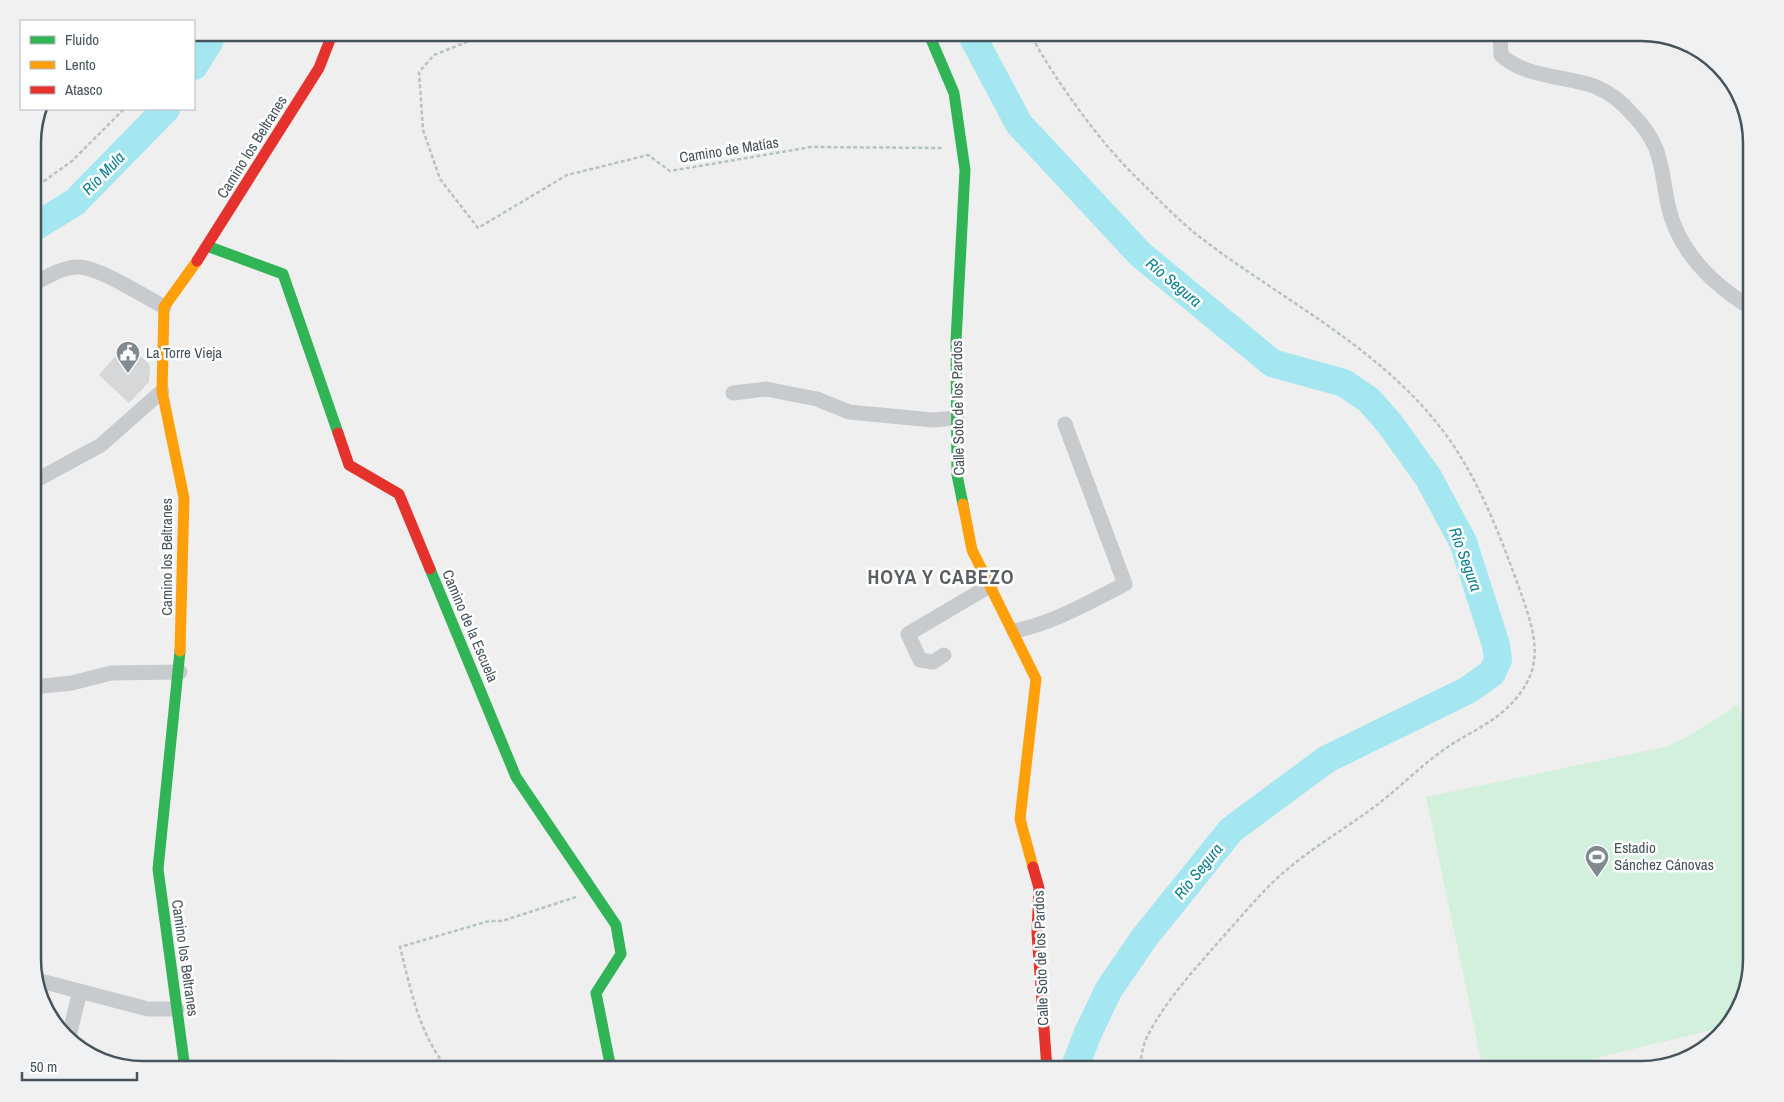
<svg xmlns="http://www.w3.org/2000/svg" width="1784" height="1102" font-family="'Archivo Narrow',sans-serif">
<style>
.green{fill:#d2f0db}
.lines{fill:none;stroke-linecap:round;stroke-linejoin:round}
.river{stroke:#a5e7f0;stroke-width:28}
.building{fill:#d6d7d8}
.path{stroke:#b6c4be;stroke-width:2.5;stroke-dasharray:4 2.5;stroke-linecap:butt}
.street{stroke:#c8cbce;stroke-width:15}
.fast{stroke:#30b455;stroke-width:11}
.slow{stroke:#ff9f0a;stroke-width:11}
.jam{stroke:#e5322d;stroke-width:11}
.labels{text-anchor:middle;stroke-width:5;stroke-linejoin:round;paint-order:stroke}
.street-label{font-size:15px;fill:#45535c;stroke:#fff}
.poi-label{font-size:15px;fill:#45535c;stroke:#fff;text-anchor:start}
.water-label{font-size:16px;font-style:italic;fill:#087f8f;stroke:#fff}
.district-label{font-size:20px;font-weight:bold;letter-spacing:1px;fill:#5a5f63;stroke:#fff}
.rim{fill:none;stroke:#45535c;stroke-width:2.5}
</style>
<rect width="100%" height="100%" fill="#f0efef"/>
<path class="green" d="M1739 704 1751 759V959L1737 1014 1724 1027 1551 1069H1483L1426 797 1665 747 1689 736Z"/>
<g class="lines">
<path class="river" d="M970 32 1019 124 1140 254 1272 363 1344 383 1369 400 1390 424 1428 477 1463 542 1496 645 1498 660 1492 673 1468 690 1327 759 1231 830 1144 938 1109 989 1087 1035 1074 1069
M194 66 209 42 211 32
M33 228 75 202 166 109"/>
</g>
<path class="building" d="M127 343 150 365 149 382 129 403 99 375Z"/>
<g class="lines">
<path class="path" d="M492 32 434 55 419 72 423 130 440 179 478 228 567 175 648 155 670 171 811 147 943 148
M1029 32C1055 80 1100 143 1139 180 1159 200 1179 221 1201 238 1281 299 1377 346 1440 427 1476 473 1498 530 1518 585 1535 633 1549 668 1507 708 1488 726 1462 736 1442 751 1421 766 1402 785 1382 801 1350 826 1314 846 1284 872 1261 892 1241 917 1221 939 1195 969 1166 1000 1148 1035 1142 1046 1141 1058 1140 1069
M33 189 72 161 124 109
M448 1069C419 1035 411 990 400 947L489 921H502L576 897"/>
<path class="street" d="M1500 32 1501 55C1524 77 1564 76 1594 86 1609 92 1623 103 1633 115 1663 146 1660 166 1668 205 1678 252 1712 284 1751 308
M33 284C47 277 64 266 80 267 102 269 144 296 164 307
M733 393 766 389 817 399 849 412 933 420 957 418
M33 482 101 445 162 391
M1014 631C1054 623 1089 602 1125 584L1065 424
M944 655 933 662 920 660 908 634 991 585
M33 687 72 683 111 673 180 672
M37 980 148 1009H177
M69 1036 80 991
M185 1067H336"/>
<path class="fast" d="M928 32 954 93 965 170 956 341 957 475 963 504
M207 246 283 274 338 433
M430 569 516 777 616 925 621 954 596 993 611 1069
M180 651 158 869 185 1069"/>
<path class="slow" d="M963 504 972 550 1036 679 1020 819 1033 867
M180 651 184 498 162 391 164 307 197 261"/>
<path class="jam" d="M197 261 319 68 333 32
M338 433 349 465 399 494 430 569
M1033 867 1039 888 1037 933 1047 1069"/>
</g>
<defs>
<symbol id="civic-pin" viewBox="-11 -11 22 30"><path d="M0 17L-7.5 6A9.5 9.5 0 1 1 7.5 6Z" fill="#818a8f" stroke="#fff"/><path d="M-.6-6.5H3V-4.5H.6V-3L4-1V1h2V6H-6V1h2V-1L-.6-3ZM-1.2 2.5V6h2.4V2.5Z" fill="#fff"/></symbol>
<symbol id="stadium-pin" viewBox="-11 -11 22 30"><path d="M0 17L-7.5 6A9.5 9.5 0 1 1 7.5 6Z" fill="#818a8f" stroke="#fff"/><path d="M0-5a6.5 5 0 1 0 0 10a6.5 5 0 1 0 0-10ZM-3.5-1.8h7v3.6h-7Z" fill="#fff"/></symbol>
</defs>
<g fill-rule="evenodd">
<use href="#civic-pin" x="114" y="339" width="28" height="38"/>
<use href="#stadium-pin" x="1583" y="843" width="28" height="38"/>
</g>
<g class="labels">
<g class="street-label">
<text transform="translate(252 147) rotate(-58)" y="5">Camino los Beltranes</text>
<text transform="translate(729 150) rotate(-9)" y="5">Camino de Matías</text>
<text transform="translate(958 408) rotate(-91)" y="5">Calle Soto de los Pardos</text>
<text transform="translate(167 557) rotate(-90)" y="5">Camino los Beltranes</text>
<text transform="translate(470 626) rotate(67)" y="5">Camino de la Escuela</text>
<text transform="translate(185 958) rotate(82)" y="5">Camino los Beltranes</text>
<text transform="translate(1041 958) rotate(-92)" y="5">Calle Soto de los Pardos</text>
</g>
<g class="poi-label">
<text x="146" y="358">La Torre Vieja</text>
<text x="1614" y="853">Estadio<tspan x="1614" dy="17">Sánchez Cánovas</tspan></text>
</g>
<g class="water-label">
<text transform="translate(103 173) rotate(-46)" y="6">Río Mula</text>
<text transform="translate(1174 282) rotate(40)" y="6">Río Segura</text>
<text transform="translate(1466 559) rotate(70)" y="6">Río Segura</text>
<text transform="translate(1198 871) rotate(-51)" y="6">Río Segura</text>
</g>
<g class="district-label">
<text x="941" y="584">HOYA Y CABEZO</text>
</g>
</g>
<path d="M0 0H1784V1102H0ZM143 41H1641A102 102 0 0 1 1743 143V959A102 102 0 0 1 1641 1061H143A102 102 0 0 1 41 959V143A102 102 0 0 1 143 41Z" fill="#f0f1f2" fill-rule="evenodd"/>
<path class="rim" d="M143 41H1641A102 102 0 0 1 1743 143V959A102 102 0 0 1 1641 1061H143A102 102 0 0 1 41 959V143A102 102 0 0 1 143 41Z"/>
<rect x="20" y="20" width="175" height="90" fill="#ffffff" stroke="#b5babe"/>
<rect x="30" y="36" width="25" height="8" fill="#30b455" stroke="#b5babe"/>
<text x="65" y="45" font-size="15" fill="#45535c">Fluido</text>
<rect x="30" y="61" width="25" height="8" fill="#ff9f0a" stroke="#b5babe"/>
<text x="65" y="70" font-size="15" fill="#45535c">Lento</text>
<rect x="30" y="86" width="25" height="8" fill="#e5322d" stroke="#b5babe"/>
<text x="65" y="95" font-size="15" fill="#45535c">Atasco</text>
<path d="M22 1072v8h115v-8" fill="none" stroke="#45535c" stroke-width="2.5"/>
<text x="30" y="1072" font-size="15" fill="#45535c" stroke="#ffffff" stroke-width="4" paint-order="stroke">50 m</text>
</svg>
